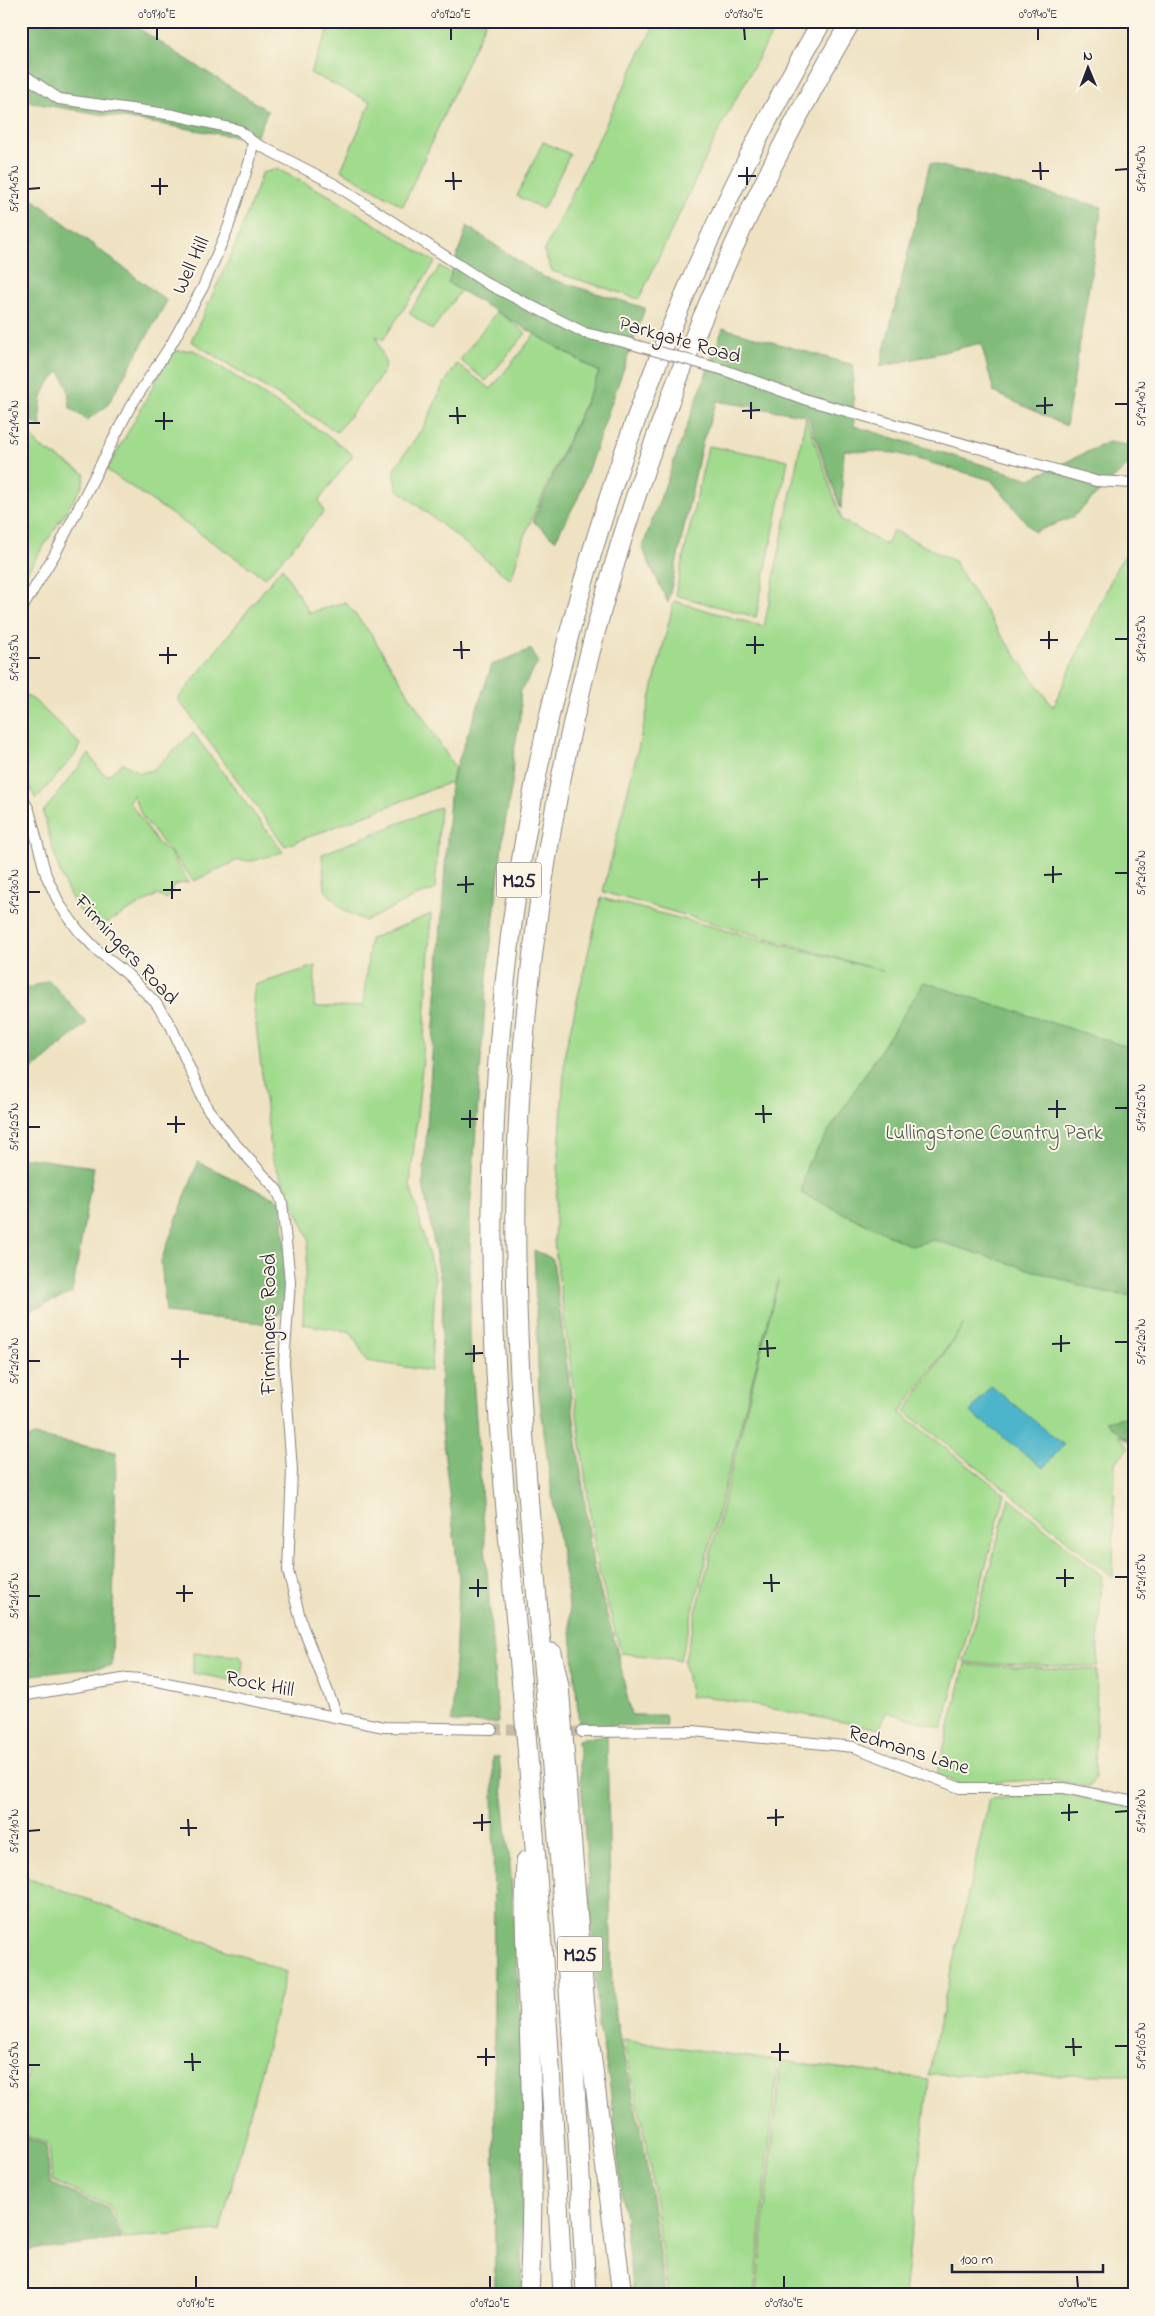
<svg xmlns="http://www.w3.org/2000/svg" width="1155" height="2316" font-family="'Indie Flower',sans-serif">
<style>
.green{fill:#a1db8e;stroke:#627e64}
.forest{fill:#80bb79;stroke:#516e5a}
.water{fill:#4db5cb;stroke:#386c83}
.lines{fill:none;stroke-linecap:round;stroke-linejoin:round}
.street-tunnel{stroke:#c5bca7;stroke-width:10;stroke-dasharray:10 5;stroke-linecap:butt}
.street-casing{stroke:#88827e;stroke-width:12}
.highway-casing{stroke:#88827e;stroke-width:21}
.street{stroke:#fff;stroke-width:10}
.highway{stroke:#fff;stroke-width:19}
.street-bridge-casing{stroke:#88827e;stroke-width:12;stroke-linecap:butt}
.street-bridge{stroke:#fff;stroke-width:10}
.ticks{fill:none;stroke:#22223b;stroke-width:2}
.labels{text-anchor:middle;stroke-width:4;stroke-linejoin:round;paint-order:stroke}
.shield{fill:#fcf5e5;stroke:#63616e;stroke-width:1}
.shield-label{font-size:20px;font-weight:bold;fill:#22223b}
.street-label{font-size:21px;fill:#22223b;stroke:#fcf5e5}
.park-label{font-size:21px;fill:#485a54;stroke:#fcf5e5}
.neatline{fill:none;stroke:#22223b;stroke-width:2}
.ticks-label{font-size:12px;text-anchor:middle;fill:#22223b}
</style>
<rect width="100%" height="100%" fill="#fcf5e5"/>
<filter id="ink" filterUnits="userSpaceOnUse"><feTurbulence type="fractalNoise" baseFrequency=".02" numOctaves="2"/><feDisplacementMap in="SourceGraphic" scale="10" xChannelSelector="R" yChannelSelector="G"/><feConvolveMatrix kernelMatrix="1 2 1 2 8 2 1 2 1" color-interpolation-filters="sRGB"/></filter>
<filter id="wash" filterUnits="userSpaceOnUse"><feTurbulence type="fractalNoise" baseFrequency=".0096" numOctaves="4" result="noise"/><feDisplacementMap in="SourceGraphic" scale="20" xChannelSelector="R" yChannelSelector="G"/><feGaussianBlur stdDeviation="1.12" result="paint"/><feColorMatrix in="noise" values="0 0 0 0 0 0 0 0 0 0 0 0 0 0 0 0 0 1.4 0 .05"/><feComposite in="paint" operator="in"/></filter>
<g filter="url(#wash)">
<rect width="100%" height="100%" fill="#eee2c2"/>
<path class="green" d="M332 21H486L403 206 341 170 371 102 310 73Z
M656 21H779L723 122 639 299 552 271 544 251Z
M543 142 570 154 543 209 517 196Z
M277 169 330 196 435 262 383 340 376 336 386 365 377 382 337 432 191 341 235 246 262 173Z
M440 266 466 283 432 330 409 313Z
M497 311 526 333 486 381 460 360Z
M535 334 599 372 524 536 511 580 396 488 394 469 426 423 442 387 457 364 491 389Z
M194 350 331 438 353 455 319 500 324 512 265 578 107 470 173 351Z
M806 417 842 520 886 545 893 530 954 561 999 632 1053 707 1117 567 1134 543V1443L1118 1435 1129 1447 1115 1463 1113 1578 1008 1491 905 1412 964 1324 900 1413 1005 1494 942 1728 886 1712 880 1729 705 1696 691 1698 684 1662 778 1281 680 1660 621 1653 597 1565 554 1241 565 1052 601 898 883 971 603 892 674 601 764 627Z
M21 426 26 428 39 446 85 474 82 487 21 581Z
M708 446 788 460 756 617 675 595Z
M282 567 309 613 345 602 371 634 455 768 451 782 285 846 178 699Z
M21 692 35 701 80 744 75 755 36 799 21 772Z
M193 733 283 852 252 861 238 860 194 881 143 818 133 795 129 801 156 841 170 853 189 882 174 885 167 899 157 895 97 928C61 900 55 853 43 812L89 754 102 773 108 775 123 763 140 773 153 770Z
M440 807 435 890 418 895 366 921 344 911 325 890 322 854Z
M431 914 423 1058 410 1185 435 1278 431 1371 367 1361 351 1332 303 1324 304 1286 309 1239 272 1158 253 1000 255 985 315 966 314 1007 363 1006 370 939Z
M1009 1498 1102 1576 1097 1667 964 1663Z
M193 1653 240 1656 243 1661 241 1682 193 1673Z
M965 1665 1097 1670 1095 1778 1089 1787 1059 1781 1036 1780 960 1784 937 1774Z
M1061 1793 1134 1808V2075H928L989 1799Z
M21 1875 286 1972 220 2231 123 2239 111 2207 52 2181 49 2144 21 2134V2090L29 2073 21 2071Z
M623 2040 778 2061 754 2295H668L646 2139Z
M781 2061 929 2079 904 2295H756Z"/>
<path class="forest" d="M21 21H131L130 23 268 111 255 140 21 101Z
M930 163 1102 207 1066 426 994 392 981 343 880 367Z
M21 190 167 301 107 406 87 420 70 408 68 389 60 371C40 391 39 401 41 427L21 415Z
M467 226 541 276 645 308 578 498 555 540 533 521 599 372 448 283Z
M723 328 853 365 854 426 1030 479 1108 442 1134 446V459L1072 518 1034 532 991 480 896 453 844 450 841 509 808 416 717 401 702 443 668 603 642 548Z
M531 649 538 663 520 692 521 712 513 757 512 784 504 829 487 977 470 1212V1336L498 1723 452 1722 459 1579 440 1414 443 1293 423 1184 451 782 492 665Z
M49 980 87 1023 21 1079V991Z
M924 982 1134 1049V1296L1105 1293 934 1240 911 1246 801 1193 807 1165Z
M21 1157 94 1167 72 1293 21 1314Z
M198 1162 282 1202 288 1297 271 1324 166 1313 161 1261Z
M534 1250 553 1259 593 1565 618 1654 631 1715H665L667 1726 579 1725 568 1596 552 1495 539 1392Z
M1134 1415V1441L1124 1437 1105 1421Z
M35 1436 116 1452 112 1666 32 1675 21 1568V1440Z
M607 1734 612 1992 620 2040 643 2141 665 2295H633L610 2086 599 2025 578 1740Z
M493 1757H499L511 1876 524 2095 522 2295H495Z
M21 2136 46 2145 50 2183 109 2209 121 2239 21 2251Z"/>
<path class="water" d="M991 1386 1064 1445 1043 1468 970 1412Z"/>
</g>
<g filter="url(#ink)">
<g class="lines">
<path class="street-tunnel" d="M492 1729 582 1732"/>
<defs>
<path id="street" d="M21 73 59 99 174 115 239 130 253 142 250 160 228 228 203 287 172 343 130 407 55 554 21 610
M253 142 336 185 488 284 585 333 624 342
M724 370 807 400 1096 481 1134 483
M21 796 29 810 46 875 60 905 78 930 98 951 127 974 155 1002 171 1026 207 1108 231 1139 277 1190 282 1202 290 1282 284 1363 292 1470 288 1571 302 1625 338 1718
M21 1696 128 1678 152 1680 384 1727 492 1729
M582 1732 693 1731 854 1747 960 1788H1064L1134 1802"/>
<path id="highway" d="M552 1653 559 1686 585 2007 622 2295
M526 1861C523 1925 528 1988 530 2051 533 2132 533 2214 529 2295
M563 2295C553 2103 541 1912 525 1721 510 1549 490 1379 492 1206 496 791 614 379 822 21
M586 2295C578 2123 568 1951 553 1779 537 1584 513 1390 516 1194 523 781 643 376 851 21"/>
</defs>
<use href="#street" class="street-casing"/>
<use href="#highway" class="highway-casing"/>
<use href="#street" class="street"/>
<use href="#highway" class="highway"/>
<defs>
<path id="street-bridge" d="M624 342 724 370"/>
</defs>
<use href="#street-bridge" class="street-bridge-casing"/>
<use href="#street-bridge" class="street-bridge"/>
</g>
</g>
<path class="ticks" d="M157 28V40M451 28V40M744 28 745 40M1038 28V40M1040 162 1041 180M747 167V185M1115 170 1128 169M1032 171H1049M453 172 454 190M738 176H756M160 178V195M445 181H462M151 186H168M28 189 40 188M1045 397V414M751 402V419M1115 404H1128M1036 406 1053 405M457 407 458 424M742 411 760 410M164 412V430M449 416H466M155 421H173M28 423H40M1049 631V649M755 636V654M1115 639H1128M1040 640H1058M461 641 462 659M746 645H764M168 647V664M453 650H470M159 655H177M28 658H40M1053 866V883M759 871V888M1115 873H1128M1044 875 1062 874M466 876V893M751 880 768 879M172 881V899M457 885 474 884M163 890H181M28 892H40M1057 1100V1118M763 1105 764 1123M1115 1108H1128M1048 1109H1066M470 1110V1128M755 1114H772M176 1116V1133M461 1119H478M167 1124H185M28 1127H40M1061 1335V1352M767 1340 768 1357M1115 1342H1128M1052 1344 1070 1343M474 1345V1362M759 1349 776 1348M180 1350V1368M465 1354 483 1353M171 1359H189M28 1361H40M1065 1569V1587M771 1574 772 1592M1115 1577H1128M1056 1578H1074M478 1579V1597M763 1583H780M184 1585V1602M469 1588H487M176 1593H193M28 1596H40M1069 1804V1821M776 1809V1826M1115 1812 1128 1811M1061 1813 1078 1812M482 1814V1831M767 1818 784 1817M188 1819 189 1836M473 1823 491 1822M180 1828H197M28 1831 40 1830M1073 2038 1074 2056M780 2043V2061M1115 2046H1128M1065 2047H1082M486 2048V2066M771 2052H789M192 2053 193 2071M477 2057H495M184 2062H201M28 2065H40M196 2276V2288M490 2276V2288M784 2276V2288M1077 2276 1078 2288"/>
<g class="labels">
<g class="shield">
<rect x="496.5" y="862.5" width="45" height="35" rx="4"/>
<rect x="557.5" y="1936.5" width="45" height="35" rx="4"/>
</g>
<g class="shield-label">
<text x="519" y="887">M25</text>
<text x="580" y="1961">M25</text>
</g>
<g class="street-label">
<text transform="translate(190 265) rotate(-65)" y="7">Well Hill</text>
<text transform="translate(680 339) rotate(16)" y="7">Parkgate Road</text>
<text transform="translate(127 949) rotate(47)" y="7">Firmingers Road</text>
<text transform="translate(268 1324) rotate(-90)" y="7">Firmingers Road</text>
<text transform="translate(260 1683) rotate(11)" y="7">Rock Hill</text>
<text transform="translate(909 1749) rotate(17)" y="7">Redmans Lane</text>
</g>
<g class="park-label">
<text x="994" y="1139">Lullingstone Country Park</text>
</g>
</g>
<rect width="1155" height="2316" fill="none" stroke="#fcf5e5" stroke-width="55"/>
<g transform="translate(1088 68) rotate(359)" stroke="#fcf5e5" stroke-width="4" paint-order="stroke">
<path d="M0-4L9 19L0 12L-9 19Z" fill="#22223b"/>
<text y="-8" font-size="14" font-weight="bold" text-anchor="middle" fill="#22223b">N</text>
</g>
<path d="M952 2264v8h151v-8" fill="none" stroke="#22223b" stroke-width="2.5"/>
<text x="960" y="2264" font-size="15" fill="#22223b" stroke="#fcf5e5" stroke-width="4" paint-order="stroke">100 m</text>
<rect x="28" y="28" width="1100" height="2260" class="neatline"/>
<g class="ticks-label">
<text x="157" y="18">0°09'10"E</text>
<text x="451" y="18">0°09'20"E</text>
<text x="744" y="18">0°09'30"E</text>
<text x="1038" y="18">0°09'40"E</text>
<text transform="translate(1141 169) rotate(-90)" y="4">51°21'45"N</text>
<text transform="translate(14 189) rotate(-90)" y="4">51°21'45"N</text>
<text transform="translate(1141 404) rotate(-90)" y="4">51°21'40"N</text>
<text transform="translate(14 423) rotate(-90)" y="4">51°21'40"N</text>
<text transform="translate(1141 639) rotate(-90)" y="4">51°21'35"N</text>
<text transform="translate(14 658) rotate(-90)" y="4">51°21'35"N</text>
<text transform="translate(1141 873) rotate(-90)" y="4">51°21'30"N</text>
<text transform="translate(14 892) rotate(-90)" y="4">51°21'30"N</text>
<text transform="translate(1141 1108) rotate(-90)" y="4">51°21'25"N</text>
<text transform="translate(14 1127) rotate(-90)" y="4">51°21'25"N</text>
<text transform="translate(1141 1342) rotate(-90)" y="4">51°21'20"N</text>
<text transform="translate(14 1361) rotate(-90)" y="4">51°21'20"N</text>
<text transform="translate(1141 1577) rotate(-90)" y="4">51°21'15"N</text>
<text transform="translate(14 1596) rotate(-90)" y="4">51°21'15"N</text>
<text transform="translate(1141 1811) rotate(-90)" y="4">51°21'10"N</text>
<text transform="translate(14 1831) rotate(-90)" y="4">51°21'10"N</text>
<text transform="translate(1141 2046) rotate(-90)" y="4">51°21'05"N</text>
<text transform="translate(14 2065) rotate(-90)" y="4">51°21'05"N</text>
<text x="196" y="2307">0°09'10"E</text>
<text x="490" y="2307">0°09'20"E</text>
<text x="784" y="2307">0°09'30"E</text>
<text x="1078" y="2307">0°09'40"E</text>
</g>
</svg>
